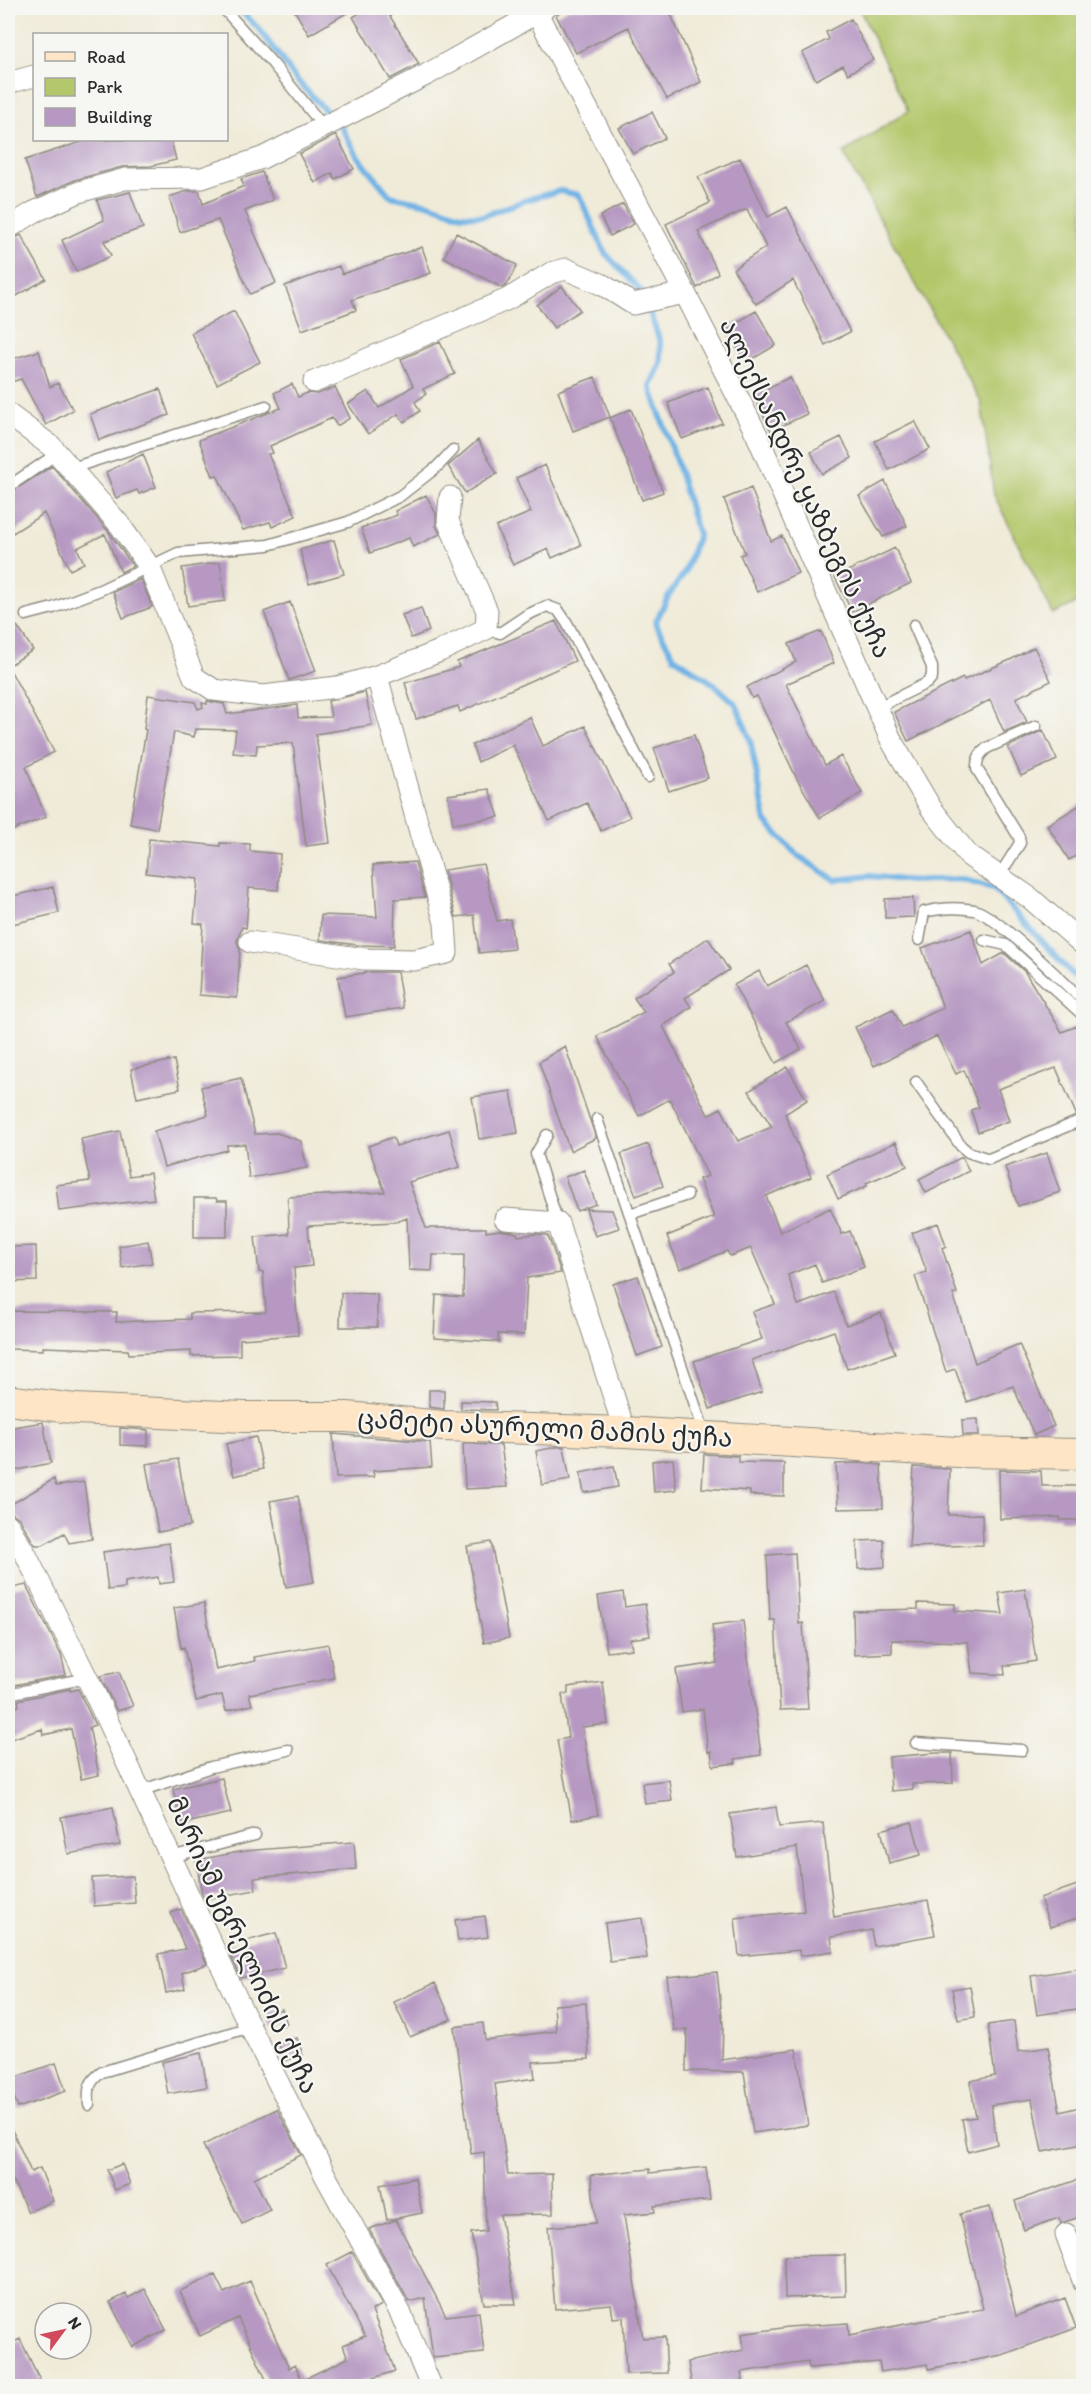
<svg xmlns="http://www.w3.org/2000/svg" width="1091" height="2394" font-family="Itim,'Noto Sans Georgian',sans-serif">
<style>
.green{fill:#b3c76b;stroke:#6f794b;stroke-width:1.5}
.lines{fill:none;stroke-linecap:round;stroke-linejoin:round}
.stream{stroke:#6fb3e5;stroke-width:6}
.building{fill:#b698c2}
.lane-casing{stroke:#8e8b82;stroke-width:13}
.street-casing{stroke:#8e8b82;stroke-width:23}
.secondary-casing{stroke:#8e8b82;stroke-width:32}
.lane{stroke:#fff;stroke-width:10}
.street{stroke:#fff;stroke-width:21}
.secondary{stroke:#fde5c5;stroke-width:30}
.labels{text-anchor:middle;stroke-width:4.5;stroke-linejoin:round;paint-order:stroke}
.street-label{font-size:26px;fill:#2b2b2b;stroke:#f6f6f2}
</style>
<rect width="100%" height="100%" fill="#f6f6f2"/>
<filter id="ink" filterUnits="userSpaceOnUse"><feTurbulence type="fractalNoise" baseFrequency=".0167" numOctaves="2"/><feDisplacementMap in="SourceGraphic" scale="12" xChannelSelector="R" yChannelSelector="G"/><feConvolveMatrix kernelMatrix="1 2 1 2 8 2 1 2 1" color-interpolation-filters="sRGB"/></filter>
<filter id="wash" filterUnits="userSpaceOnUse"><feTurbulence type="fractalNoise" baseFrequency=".008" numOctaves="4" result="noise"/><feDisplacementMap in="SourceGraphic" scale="24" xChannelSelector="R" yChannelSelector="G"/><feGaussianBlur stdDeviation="1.35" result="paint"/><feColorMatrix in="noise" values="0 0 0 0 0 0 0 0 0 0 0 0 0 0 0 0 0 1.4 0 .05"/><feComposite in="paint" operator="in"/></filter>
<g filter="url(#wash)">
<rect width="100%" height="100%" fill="#f0ebd8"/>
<path class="green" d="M859 8H1083V600L1053 614 994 495 981 402 843 153 908 111Z"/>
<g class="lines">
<path class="stream" d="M238 8 260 30 295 78 341 127 358 157 390 196 429 204 461 215 483 216 529 199 560 191 579 195 605 253 643 293 660 342 661 363 650 386 675 457 698 535 685 572 669 595 655 623 674 657 714 684 736 704 750 739 766 822 797 855 835 880 870 876 910 881 960 879 993 888 1074 976"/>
</g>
<g id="blocks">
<path class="building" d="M293 8H355L309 35Z
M368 8H385L419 64 390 79 353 17Z
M569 8H668L701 82 667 99 628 27 576 53 556 15Z
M851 19 873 60 848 74 843 65 816 80 802 53 829 39 826 32Z
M652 112 665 138 633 154 619 128Z
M336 135 354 169 335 179 332 173 315 183 299 154Z
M87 140H171L176 160 151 166 122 167 75 180 37 197 25 160Z
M740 158 768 217 787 207 850 332 825 345 793 280 756 304 733 269 766 247 747 209 698 231 718 273 697 288 666 224 710 203 698 177Z
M262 172 273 200 245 211 276 283 250 294 218 220 180 232 169 197 187 191H199L203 204 244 186 241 179Z
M130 192 143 228 104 241 111 256 76 272 62 240 104 220 97 200Z
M623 204 634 224 610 236 600 216Z
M456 233 517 265 507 285 502 288 444 257Z
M21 235 46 279 15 297 8 285V241Z
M422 247 431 273 352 300 356 310 302 330 285 286 339 266 342 274Z
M562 286 580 310 554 328 537 305Z
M234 311 260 362 217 384 191 333Z
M756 311 776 345 746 363 726 329Z
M440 342 455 374 423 389 426 394 415 402 420 411 404 422 398 414 368 434 348 404 368 391 379 408 413 386 401 359Z
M39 351 50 387 58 383 73 410 46 425 21 379 8 383V360Z
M595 377 610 417 573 431 558 391Z
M790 377 807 414 771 431 753 395Z
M292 384 298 397 307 393 318 394 335 387 350 418 337 426 332 418 270 446 273 453 268 454 296 516 272 527 270 522 243 530 217 475 213 476 199 440 281 408 274 393Z
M708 387 722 423 682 439 668 403Z
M160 389 169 415 99 440 90 414Z
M631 409 663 492 642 500 610 418Z
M915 421 930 449 889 470 875 441Z
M841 437 852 458 822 474 811 452Z
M478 440 497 474 465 493 448 466Z
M143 454 156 487 139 494 137 490 116 498 106 472Z
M545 465 581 545 552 558 548 549 513 565 496 527 531 512 516 478Z
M52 466 109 532 133 566 121 572 105 534 77 548 84 563 70 570 44 513 13 533 8 525V494Z
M885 481 907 526 883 537 859 496Z
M751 488 771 541 782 536 798 573 757 592 740 555 745 553 724 499Z
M426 495 436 514V526L440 534 413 547 409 538 370 553 361 528 397 515 395 511Z
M334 540 344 574 309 584 300 550Z
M895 548 911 583 852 612 835 577Z
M220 562 225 601 188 606 182 568Z
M141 579 152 607 123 618 113 592Z
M290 602 316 671 289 680 264 612Z
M421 608 429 631 411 638 402 615Z
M556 621 575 661 460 712 458 706 416 719 405 683 459 667 457 662Z
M17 626 33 650 8 666 54 752 26 767 46 817 8 832V632Z
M821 631 834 663 786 684 825 765 841 756 862 793 820 818 797 779 757 696 752 698 747 687 796 662 789 644Z
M1034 647 1051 681 1016 698 1027 722 1004 732 990 700 908 741 894 712 963 678 964 680 1010 660Z
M365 692 372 725 316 734 330 843 306 846 293 743 257 745 256 755 233 753 236 730 196 729 194 737 174 732 157 829 130 824 146 730 144 729 148 695 195 702 198 709 203 707 202 703 207 704V701L224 704 227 714 297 705 298 718 331 717 328 701Z
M530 717 543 746 585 726 630 817 601 831 587 803 549 821 513 745 478 762 472 745Z
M1043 730 1057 760 1021 776 1008 747Z
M694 735 708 778 669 791 654 748Z
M489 789 499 817 453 824 448 795Z
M1083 803V852L1069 860 1047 825Z
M149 839 220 846V843L250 844V851L280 854 278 890 249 888 246 928 242 927 237 941 240 950 237 998 199 995 203 924 194 923 198 879 146 873Z
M415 862 425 897 395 899 394 946 358 945 320 940 321 915 377 917 373 865Z
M483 864 497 921 510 919 514 949 479 953 474 915 456 917 444 870Z
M53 887 59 913 8 925V897Z
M913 898 914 917 885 918V899Z
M971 930 983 965 1004 953 1025 972 1062 1032 1077 1026 1083 1041V1112L1076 1114 1056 1068 998 1089 1009 1121 978 1132 971 1110 979 1107 964 1070 956 1074 937 1036 874 1066 855 1027 893 1009 902 1027 943 1008 922 948Z
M708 938 729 970 685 998 691 1007 663 1026 708 1115 721 1108 738 1141 772 1127 749 1091 787 1067 807 1100 785 1114 811 1177 766 1196 780 1232 830 1208 842 1234 850 1231 864 1267 822 1283 815 1264 788 1275 798 1305 834 1292 846 1325 881 1313 895 1353 847 1369 834 1331 752 1360 762 1392 710 1409 694 1361 762 1339 752 1312 775 1304 751 1248 730 1256 727 1251 680 1269 667 1236 714 1217 699 1179 708 1176 670 1099 639 1116 597 1036 644 1012 634 998 674 972 669 964Z
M806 965 825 1001 786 1022 801 1049 776 1063 734 985 759 971 767 986Z
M371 972H397L403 1008 345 1017 338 977Z
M565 1046 596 1138 570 1151 539 1062Z
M174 1060 180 1089 137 1098 131 1069Z
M241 1078 255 1134 277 1133 301 1141 307 1168 249 1178 245 1144 227 1145V1150L164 1167 154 1131 208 1115 201 1087Z
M511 1091 518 1133 479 1139 472 1097Z
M449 1130 460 1167 409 1182 426 1228H486V1232L500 1230 517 1233 518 1236 535 1234 547 1235 549 1238 561 1273 527 1278 524 1335 498 1334 499 1342 434 1338 436 1295 463 1297 464 1255H433L432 1271 409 1270 407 1218 396 1222 308 1226 312 1266 294 1268 298 1335 240 1339V1355L191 1356V1351L129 1354 128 1350 43 1347V1350L8 1349V1311L117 1312 116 1322 190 1319V1313L266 1312 263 1272H259L255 1237 289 1234 288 1197 385 1192 368 1146 393 1137 396 1146Z
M120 1131 129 1176 150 1173 154 1199 59 1211 56 1185 90 1181 81 1139Z
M896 1142 907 1166 866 1183 867 1186 838 1199 827 1174Z
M648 1144 663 1186 636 1196 621 1154Z
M1047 1153 1060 1192 1018 1206 1005 1167Z
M962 1157 969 1171 926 1193 919 1179Z
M584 1170 596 1204 577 1211 565 1177Z
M194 1198H216L217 1201H227V1237H194Z
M586 1209 612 1210 619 1228 595 1236Z
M938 1223 946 1246 942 1248 957 1293 953 1294 975 1363 1019 1344 1054 1426 1034 1435 1013 1386 967 1402 955 1369 946 1372 915 1276 927 1272 912 1233Z
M148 1241 152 1263 122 1268 119 1246Z
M36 1246 37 1281 8 1282V1247Z
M638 1276 662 1347 637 1356 613 1284Z
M341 1293 377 1294V1327H340Z
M429 1390H444V1409L429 1407Z
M461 1401 495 1402 496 1410 461 1409Z
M978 1419 979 1435H963L962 1420Z
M43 1422 51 1463 8 1472V1428Z
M120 1428 148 1430V1446L120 1445Z
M333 1434 430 1442 432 1467 373 1471 374 1477 336 1478Z
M256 1437 263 1469 234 1476 226 1444Z
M463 1444 501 1445 507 1487 465 1489Z
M556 1447H564L570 1480 542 1485 536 1451Z
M704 1454 738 1456V1462L784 1463V1496L750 1495V1491L702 1488Z
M178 1459 190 1526 158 1532 146 1464Z
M673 1459 676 1490 654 1492 652 1461Z
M859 1463 881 1465 883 1508 838 1509 836 1464Z
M614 1466 618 1487 584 1493 580 1473Z
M914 1467 950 1469 948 1515 982 1514 983 1545 909 1547Z
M999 1470 1041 1471 1042 1486H1082V1520H1060V1517L1000 1519Z
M54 1479 56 1486 84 1482 92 1539 69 1543 64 1533 43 1545H35L19 1518 12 1513 8 1506Z
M298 1496 314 1582 286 1587 270 1501Z
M884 1540 885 1567 858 1569 857 1541Z
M491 1542 509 1638 484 1643 467 1546Z
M169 1543 174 1582 159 1584 158 1577 125 1582V1588L108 1590 103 1552Z
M795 1553 799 1624 803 1623 808 1709 780 1710 775 1620H770L767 1555Z
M26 1585 61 1655 66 1675 14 1685 8 1657V1589Z
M1025 1589 1036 1661 1004 1666 1005 1675 972 1673 968 1642 892 1640V1653L854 1655 853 1611 918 1609V1603L955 1604V1611L1003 1614 999 1593Z
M623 1592 625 1607 645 1604 650 1636 630 1639 632 1649 607 1652 598 1596Z
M204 1603 216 1670 255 1661 254 1657 328 1644 334 1678 249 1694 252 1705 226 1711 222 1695 196 1701 184 1647 181 1648 174 1608Z
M743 1621 761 1755 735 1759 736 1763 713 1766 711 1751 708 1752 703 1709 682 1712 676 1669 717 1663 712 1625Z
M119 1672 133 1706 117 1711 100 1676Z
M603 1682 608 1724 582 1727 598 1815 572 1820 557 1740 568 1738 562 1694H568V1687Z
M70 1689V1691L78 1689 95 1725 89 1727 99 1775 81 1779 71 1729 43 1735 42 1729 8 1740V1709L19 1706 18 1700Z
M936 1753H952L953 1783 912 1784 913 1789 891 1791 889 1757Z
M222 1778 231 1813 181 1824 173 1789Z
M669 1780 672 1801 645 1804 642 1783Z
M113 1807 120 1845 68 1854 61 1817Z
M776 1807 779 1827 823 1823 834 1917 928 1900 935 1935 874 1946 871 1930 831 1937 833 1951 800 1956 799 1950 739 1956 735 1918 804 1911 797 1847 737 1857 730 1814Z
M912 1822 921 1855 889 1863 881 1830Z
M354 1842 356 1869 254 1878 256 1890 205 1899 202 1894 196 1860 245 1851Z
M133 1876 135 1903 94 1906 92 1878Z
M1083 1883V1916L1050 1927 1040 1898Z
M181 1909 207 1964 182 1973 185 1989 166 1993 158 1954 185 1949 171 1913Z
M485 1916 488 1937 458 1941 455 1920Z
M642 1918 647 1958 610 1962 605 1923Z
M276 1933 285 1968 241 1978 226 1946Z
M1081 1968 1083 2008 1037 2015 1031 1976Z
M717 1972 723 2026 722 2060 796 2049 808 2125 753 2133 744 2072 686 2071 687 2029 674 2030 667 1977Z
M435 1983 451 2019 410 2037 394 2002Z
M970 1986 975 2017 958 2020 952 1989Z
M586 2003 589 2059 533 2062 535 2078 495 2084 508 2175 552 2174 553 2214 500 2215 516 2304H484L471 2233 486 2231 484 2152 471 2154 454 2027 483 2023 485 2040 556 2031 554 2005Z
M282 2009 287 2024 272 2029 267 2014Z
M1014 2021 1018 2052 1048 2047 1060 2112 1083 2106V2144L1042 2152 1032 2099 991 2105 997 2144 968 2152 962 2119 976 2117 970 2081 995 2076 988 2025Z
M297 2038 303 2055 284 2061 279 2044Z
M201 2053 207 2087 168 2094 162 2062Z
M56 2063 66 2091 18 2108 8 2080Z
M277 2109 301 2155 254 2178 270 2210 242 2224 203 2145Z
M8 2121 31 2172 40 2168 53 2201 28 2212 8 2171Z
M122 2164 130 2184 115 2190 107 2170Z
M706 2167 710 2200 654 2206 655 2212 624 2215 643 2338 665 2337 667 2373 626 2374 623 2317 613 2318 611 2304 555 2309 548 2227 596 2223 591 2175 650 2169V2173Z
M415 2178 422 2213 387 2220 380 2185Z
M1083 2178V2216L1061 2223 1059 2218 1024 2230 1015 2201Z
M990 2207 1016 2316 1065 2298 1076 2328 1002 2355 928 2369 927 2364 881 2372 879 2362 809 2368 808 2362 741 2372 743 2380 721 2383 722 2386H692L688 2362 744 2350 742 2334 788 2327 848 2323 849 2335 983 2309 960 2214Z
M396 2220 446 2316 479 2312 484 2353 433 2358 425 2298 409 2302 369 2229Z
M352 2252 382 2305 372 2310 395 2371 349 2386H269L238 2318 200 2336 180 2291 215 2275 224 2293 250 2281 289 2368 295 2365 302 2380 348 2358 343 2345 365 2336 327 2265Z
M845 2255 846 2296 785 2298 784 2256Z
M145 2289 166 2330 133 2347 110 2302 126 2294 128 2298Z
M20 2339 40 2380 27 2386H8V2345Z"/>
</g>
</g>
<g filter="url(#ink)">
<use href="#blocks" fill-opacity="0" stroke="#8e8b82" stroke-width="1.5"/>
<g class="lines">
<defs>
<path id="lane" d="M223 8 273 64 323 126
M72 468 266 406
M8 487 58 453
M26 615 53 608 100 590 178 553 268 545 348 522 400 496 437 467 453 450
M486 629 500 633 527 615 547 606 558 610 567 623 648 777
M876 708 927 683 932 677V667L914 625
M999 876 1020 843 1019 837 977 769C976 759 980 754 987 748L1036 726
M919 940 924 912C940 908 958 907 974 910 997 915 1062 982 1084 1001
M984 940 1006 945 1084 1016
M916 1082 961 1146 968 1152 989 1159 1084 1119
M597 1119 705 1434
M547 1135 536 1154 558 1223
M630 1214 687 1195
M8 1694 87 1678
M916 1743 1022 1750
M140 1791 211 1767 288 1750
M171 1857 255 1835
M89 2105C88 2089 88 2082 102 2072L250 2027"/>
<path id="street" d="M534 8 685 293 756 433 892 742 931 808 968 855 1030 898 1084 945
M8 83 34 76
M8 228 34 212 79 192 125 179 202 178 262 158 426 75 545 8
M314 382 508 299 551 273 566 269 603 285 633 304 685 293
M8 414 51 446 119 524 149 566 194 677 214 690 263 696 337 687 377 676 440 651 486 629 487 611 448 521 450 497
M250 942 364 959 414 960 447 953 445 923 377 676
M505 1219 558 1223 625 1432
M8 1525 26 1555 94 1692 250 2027 326 2177 400 2312 431 2386
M1066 2234 1084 2283"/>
<path id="secondary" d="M8 1400 76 1409 244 1417H347L443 1426 625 1432 957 1452 1084 1454"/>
</defs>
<use href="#lane" class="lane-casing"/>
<use href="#street" class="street-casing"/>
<use href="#secondary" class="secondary-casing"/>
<use href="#lane" class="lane"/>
<use href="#street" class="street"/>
<use href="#secondary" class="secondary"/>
</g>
</g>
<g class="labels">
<g class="street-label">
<text transform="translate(806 488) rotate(65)" y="9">ალექსანდრე ყაზბეგის ქუჩა</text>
<text transform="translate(545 1428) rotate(3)" y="9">ცამეტი ასურელი მამის ქუჩა</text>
<text transform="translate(243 1945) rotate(65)" y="9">მარიამ უგრელიძის ქუჩა</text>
</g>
</g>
<rect width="1091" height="2394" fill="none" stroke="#f6f6f2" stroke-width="30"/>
<rect x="33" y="33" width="195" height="108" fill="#f6f6f2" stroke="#a5a5a2" stroke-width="1.5"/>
<rect x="45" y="52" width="30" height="9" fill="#fde5c5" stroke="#a5a5a2" stroke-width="1.5"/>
<text x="87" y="63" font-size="18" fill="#2b2b2b">Road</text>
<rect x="45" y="78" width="30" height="18" fill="#b3c76b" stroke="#a5a5a2" stroke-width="1.5"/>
<text x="87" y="93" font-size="18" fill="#2b2b2b">Park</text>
<rect x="45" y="108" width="30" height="18" fill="#b698c2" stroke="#a5a5a2" stroke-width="1.5"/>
<text x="87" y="123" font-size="18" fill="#2b2b2b">Building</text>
<g transform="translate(63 2331) rotate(57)"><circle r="28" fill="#f6f6f2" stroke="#a5a5a2" stroke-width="1.5"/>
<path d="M0-4.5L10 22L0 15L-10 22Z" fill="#d1495b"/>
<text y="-9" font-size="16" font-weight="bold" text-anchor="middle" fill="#2b2b2b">N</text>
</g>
</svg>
